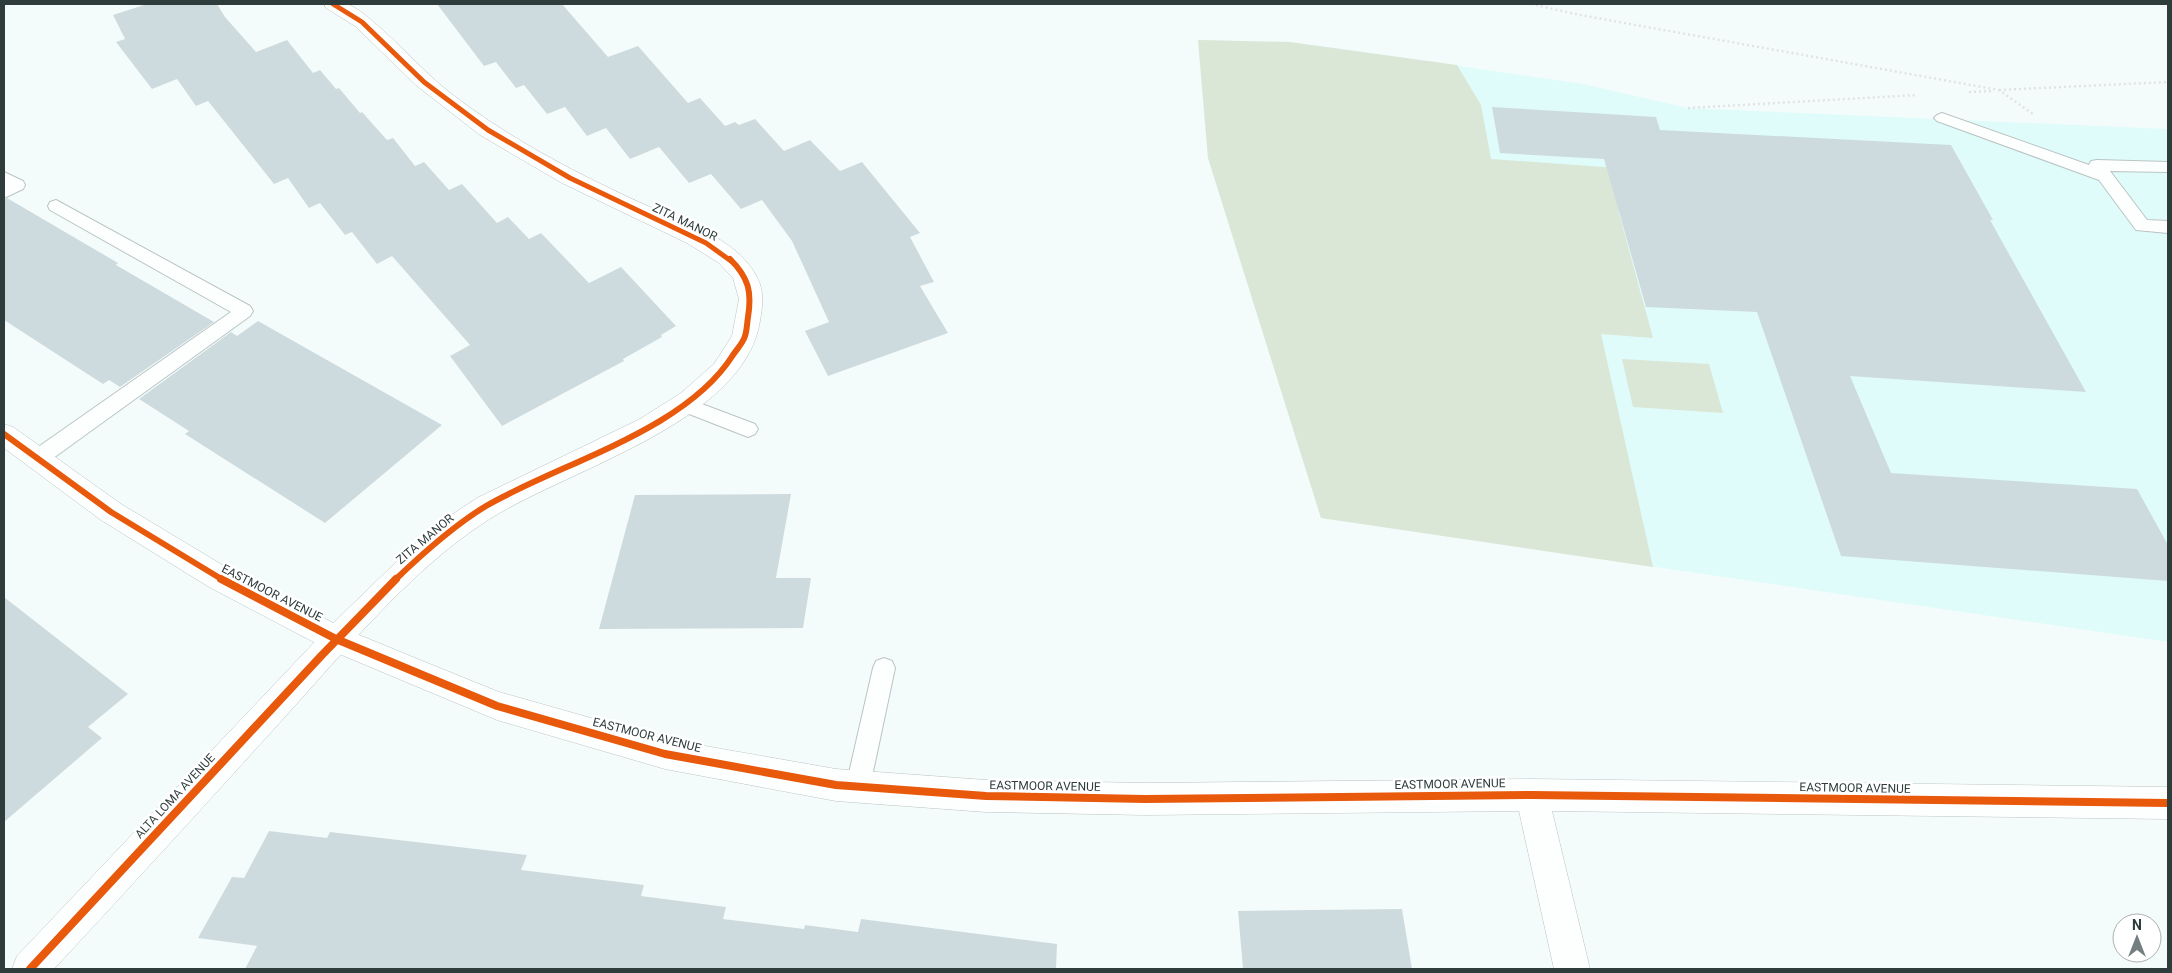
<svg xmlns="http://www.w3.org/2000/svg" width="2172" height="973" font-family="Roboto,sans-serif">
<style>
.built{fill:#dffcfa}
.green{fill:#dae6d6}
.building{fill:#cedbde}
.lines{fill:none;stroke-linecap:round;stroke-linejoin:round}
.lane-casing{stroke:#bac4c4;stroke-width:2}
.street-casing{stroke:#bac4c4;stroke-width:1}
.secondary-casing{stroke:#bac4c4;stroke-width:1}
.path{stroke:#e0e3e3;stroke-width:2.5;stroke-dasharray:2 3;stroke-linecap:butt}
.lane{fill:#fdfffe;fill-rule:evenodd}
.street{fill:#fdfffe;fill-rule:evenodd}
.secondary{fill:#fdfffe;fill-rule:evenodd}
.cycleway-far2-casing{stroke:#fff;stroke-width:8}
.cycleway-far1-casing{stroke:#fff;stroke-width:9}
.cycleway-casing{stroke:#fff;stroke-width:11}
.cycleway-far2{stroke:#e8590c;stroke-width:5}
.cycleway-far1{stroke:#e8590c;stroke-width:6}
.cycleway{stroke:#e8590c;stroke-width:8}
.labels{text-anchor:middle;stroke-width:5;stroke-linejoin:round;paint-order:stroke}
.street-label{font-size:12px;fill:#2e3d3c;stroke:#fff}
</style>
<rect width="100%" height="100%" fill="#f4fcfb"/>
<path class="built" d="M1198 40 1289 42 1344 49 1583 84 1688 108 2168 129V642L1321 518 1208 158Z"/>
<path class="green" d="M1198 40 1289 42 1457 65 1481 105 1491 159 1673 172 1618 210 1653 338 1601 334 1653 567 1321 518 1208 158Z
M1622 359 1709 364 1723 413 1633 407Z"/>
<path class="building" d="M147 4H217L225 17 256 52 287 40 313 73 320 70 336 89 339 88 360 113 362 112 387 140 393 138 415 166 424 162 449 190 462 184 497 223 508 217 529 239 541 233 589 283 621 267 676 326 661 335 662 337 623 359 624 361 502 426 450 356 470 345 392 256 377 264 352 232 345 235 320 203 309 208 288 178 274 184 208 101 196 106 177 79 152 89 116 42 125 39 113 15Z
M437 4H562L608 57 638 46 688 103 700 98 725 126 735 122 739 125 755 119 784 151 810 140 840 171 862 162 920 233 910 237 934 282 920 286 948 333 828 376 805 331 829 322 792 241 762 200 741 209 711 174 689 183 659 147 630 159 606 128 587 136 565 107 547 114 524 85 516 88 496 62 484 66Z
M1492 107 1656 117 1660 130 1951 145 1993 220H1990L2086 392 1850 376 1891 473 2137 489 2168 545V581L1841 556 1757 312 1646 307 1604 159 1500 153Z
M7 198 118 263 116 265 214 322 120 387 109 380 103 384 4 320V200Z
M258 321 442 425 325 523 185 434 189 431 139 399 231 332 237 336Z
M791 494 776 578H811L803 628 599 629 635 495Z
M4 597 128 694 88 727 102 738 4 822Z
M269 831 327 838 330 832 527 855 521 870 644 885 641 896 726 907 723 919 804 929 805 925 858 932 861 919 1057 944 1056 969H245L257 946 198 938 232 877 244 878Z
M1402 909 1412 969H1243L1238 911Z"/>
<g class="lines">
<defs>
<path id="lane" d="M1942 113 2089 165 2091 161 2097 160 2168 162V172L2110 171 2147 220 2168 221V233L2136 230 2099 180 1937 121 1934 118 1937 115Z
M4 172 23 181 25 185 23 189 4 198Z
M56 200 250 306 253 311 250 316 45 464 38 466 31 464 28 458 31 452 231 312 50 210 48 206 50 202Z
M686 398 755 424 758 429 755 434 748 437 679 410 677 405 679 400Z
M884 658 892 661 895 668 870 786 866 794 858 797 850 794 846 786 873 668 876 661Z"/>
<path id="street" d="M324 4H348L360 11C392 35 418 67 449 92 511 140 581 176 652 208 690 226 743 240 760 284 764 297 762 308 760 321 744 425 559 471 482 524 408 573 343 653 283 719 207 803 131 886 54 969H12L17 956 325 631 418 541 447 518 477 498 640 419 681 393 714 364 732 336 739 299 733 278 719 263 687 243 562 183 480 135 417 86 355 26 326 8Z"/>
<path id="secondary" d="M4 424 13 427 121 504 229 569 347 630 420 660 499 692 665 739 836 769 986 780 1145 783 1532 779 2168 787V819L1552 811 1590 969H1554L1519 811 1145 815 986 812 836 801 665 769 497 720 325 648 209 587 101 520 4 448Z"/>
</defs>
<use href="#lane" class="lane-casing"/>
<use href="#street" class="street-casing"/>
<use href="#secondary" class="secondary-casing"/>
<path class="path" d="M1531 4 1580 15 1999 90 2033 114
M1999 90 2168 82
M1969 92 1992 91
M1688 108 1917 95"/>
<use href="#lane" class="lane"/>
<use href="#street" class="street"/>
<use href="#secondary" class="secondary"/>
<defs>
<path id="cycleway-far2" d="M333 4 362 22 424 82 488 130 570 178 706 243 731 261"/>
<path id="cycleway-far1" d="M4 434 111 512 223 580
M395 580C423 553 453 526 486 506 562 462 685 431 733 355 737 349 743 343 745 336 747 330 747 323 748 317 752 292 749 278 730 259"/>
<path id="cycleway" d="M221 579 336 639 497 706 665 754 836 785 986 796 1145 799 1532 795 2168 803
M30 969 322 655 396 579"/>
</defs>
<use href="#cycleway-far2" class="cycleway-far2-casing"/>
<use href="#cycleway-far1" class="cycleway-far1-casing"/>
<use href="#cycleway" class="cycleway-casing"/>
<use href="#cycleway-far2" class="cycleway-far2"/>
<use href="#cycleway-far1" class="cycleway-far1"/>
<use href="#cycleway" class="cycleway"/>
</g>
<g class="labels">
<g class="street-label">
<text transform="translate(685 222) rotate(26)" y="4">ZITA MANOR</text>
<text transform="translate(425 539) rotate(-40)" y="4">ZITA MANOR</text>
<text transform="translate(272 593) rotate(27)" y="4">EASTMOOR AVENUE</text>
<text transform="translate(647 735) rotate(14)" y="4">EASTMOOR AVENUE</text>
<text transform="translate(1450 784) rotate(-1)" y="4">EASTMOOR AVENUE</text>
<text transform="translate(1045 786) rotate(1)" y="4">EASTMOOR AVENUE</text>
<text transform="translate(1855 788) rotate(1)" y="4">EASTMOOR AVENUE</text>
<text transform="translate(175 796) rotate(-47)" y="4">ALTA LOMA AVENUE</text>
</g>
</g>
<rect width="2172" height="973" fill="none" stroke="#2e3d3c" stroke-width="10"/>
<g transform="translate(2137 938)"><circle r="24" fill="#ffffff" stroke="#abb1b1"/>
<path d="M0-4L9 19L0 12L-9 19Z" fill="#73807f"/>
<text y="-8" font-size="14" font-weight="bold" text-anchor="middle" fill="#2e3d3c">N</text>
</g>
</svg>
